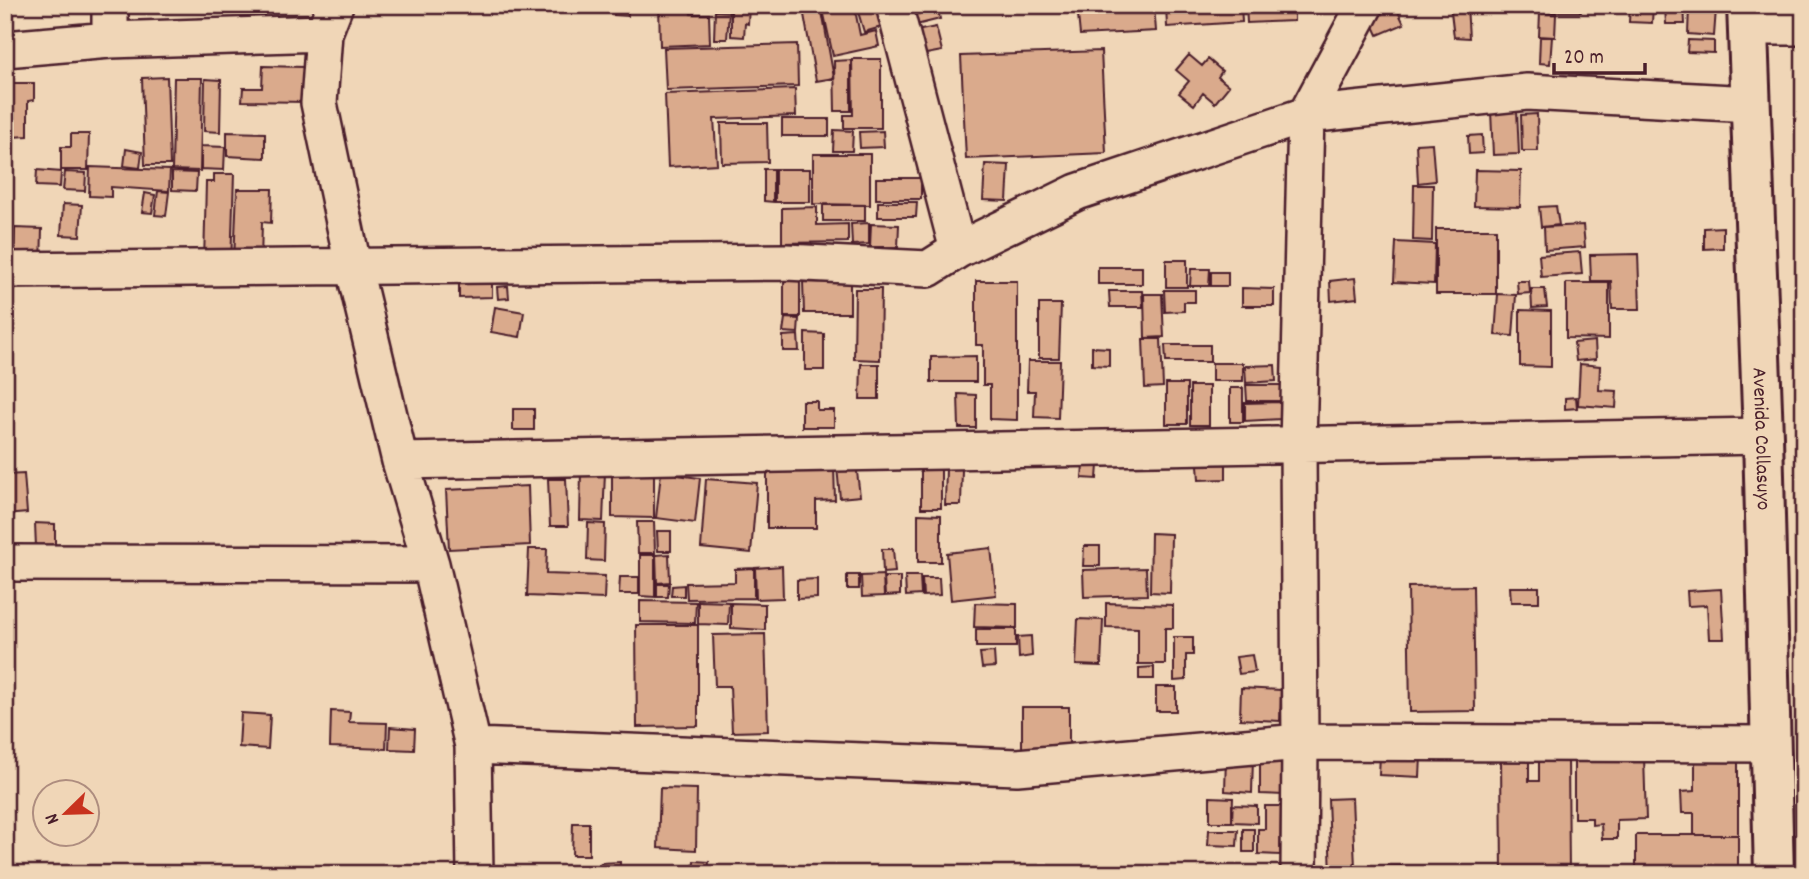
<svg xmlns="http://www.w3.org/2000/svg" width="1809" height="879" font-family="Dekko,sans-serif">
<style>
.building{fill:#daaa8c;stroke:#4a1f2b;stroke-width:2}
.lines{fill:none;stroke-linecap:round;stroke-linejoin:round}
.minor-casing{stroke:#4a1f2b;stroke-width:40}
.tertiary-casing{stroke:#4a1f2b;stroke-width:44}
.minor{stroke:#f0d6b7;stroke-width:35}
.tertiary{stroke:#f0d6b7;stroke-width:38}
.labels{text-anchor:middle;stroke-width:6;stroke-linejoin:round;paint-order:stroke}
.street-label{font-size:21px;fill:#4a1f2b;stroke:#f0d6b7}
</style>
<rect width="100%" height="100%" fill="#f0d6b7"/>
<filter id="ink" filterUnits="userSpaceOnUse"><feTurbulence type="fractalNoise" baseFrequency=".0143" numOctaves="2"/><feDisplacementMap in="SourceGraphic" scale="14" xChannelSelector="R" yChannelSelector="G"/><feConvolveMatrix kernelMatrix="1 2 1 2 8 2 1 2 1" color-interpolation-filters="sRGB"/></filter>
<g filter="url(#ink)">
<path class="building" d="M614 5H628V16L614 15Z
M659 5H690L691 14H709L710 44 660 46Z
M731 5H749L748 24 745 23 744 37 731 36Z
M753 5H793V10L753 11Z
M822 5H854L860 35 876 31 879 46 833 56Z
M856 5H880L885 26 864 32Z
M907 5H937L940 19 912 26Z
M1077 5H1154L1156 31 1080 35Z
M1166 5H1241L1242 22 1167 27Z
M1246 5H1294V21L1247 23Z
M1388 5H1395L1404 24 1378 35 1373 24Z
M1441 5H1467L1469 38 1454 37 1451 12Z
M1536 5H1581V12H1536Z
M1630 5H1653L1652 23 1629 22Z
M1684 5 1685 24H1666L1665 6Z
M821 6 834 78 816 81 803 9Z
M1689 7 1716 9 1714 36 1688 34Z
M715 11 729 12 727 39H714Z
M1540 13 1556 14 1555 37 1539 36Z
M936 27 942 51 921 55 916 31Z
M1540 37H1552L1550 64 1539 63Z
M1688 40 1714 41V53L1687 52Z
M797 44 798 86 666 90 664 48Z
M1101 51 1106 153 966 159 961 56Z
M1189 55 1202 66 1208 59 1222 71 1218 77 1229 86 1215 103 1203 93 1194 105 1179 93 1189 81 1176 70Z
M852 59H881V128H844V115H853Z
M851 60V111H835L834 61Z
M263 66 304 67V102L242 101 243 88H262Z
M167 77 170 165H145L142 78Z
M174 78H202L200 171 172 170Z
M205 79 221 80 220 132 204 131Z
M11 83H34V100L28 101V136L11 137Z
M795 89 796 116 714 119 717 164 668 167 665 94Z
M5 91H8V166H5Z
M1517 110 1519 154 1493 155 1491 111Z
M1537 114 1538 151H1522L1521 115Z
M782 119H829V136H782Z
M721 123H767L768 162 722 163Z
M834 130 853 131 852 151H833Z
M883 131 884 147 860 148 859 132Z
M227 132 265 133V158L227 156Z
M71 134H89L88 170H61V147H71Z
M1482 135 1483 153 1469 154 1468 136Z
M1432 143 1435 181 1418 183 1416 144Z
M201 146 225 147 224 170 201 169Z
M126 149 142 152 140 168 124 166Z
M813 154H870V205L813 204Z
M985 164 1009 165 1007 201 983 200Z
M90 167 170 170 169 191 111 187V197L89 196Z
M764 169H773V202L764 201Z
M775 169H810V202H775Z
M37 170 61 172 60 187 36 186Z
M1475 170 1521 171 1520 207 1474 206Z
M65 172 86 173 85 191 63 190Z
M172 172 197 173 196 191 172 190Z
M214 174H234L231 265 204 263 206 182H214Z
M876 178H921V199H876Z
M1414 185H1433L1432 241 1413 240Z
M237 189H272L271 223 262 222 261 263 234 262Z
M158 191 169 192 166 216 155 215Z
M145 193 155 195 152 213 142 212Z
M878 202H917L916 217H878Z
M63 204 82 205 80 236 61 235Z
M823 205H865V221H823Z
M1556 206 1559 225 1541 227 1539 207Z
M817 207V225L848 224V242L782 243V208Z
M869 223V244L852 245 851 224Z
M871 224 899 225 898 247H870Z
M1583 225 1585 247 1545 250 1544 227Z
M1723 227V248L1704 249V228Z
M15 228 42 229 41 266H14Z
M1436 229H1496V294H1436Z
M1396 242 1435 244 1434 284 1394 282Z
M1580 252 1582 274 1541 277 1539 255Z
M1638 254 1640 309H1612L1611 281H1591L1590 255Z
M1166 260H1187V287H1166Z
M1098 267H1142V284H1098Z
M1191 269H1210L1209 286H1190Z
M1211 272H1228V286H1211Z
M1355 278 1357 298 1331 301 1330 281Z
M492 279V297L459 298V280Z
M784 281H800V317H784Z
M976 281H1017V420L990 419V385H983V345H976Z
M1517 281H1529L1530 293 1518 294Z
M803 282 850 283V313H804Z
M1566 283H1609V339L1566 338Z
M508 286 509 298 498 299 497 287Z
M1242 288 1274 289V306H1242Z
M855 289H881L880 360 854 359Z
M1531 289H1545L1547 307 1532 308Z
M1164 290H1195V302H1184V311L1165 312Z
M1109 291H1142L1143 307H1110Z
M1144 294H1162L1164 337 1145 338Z
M1498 294 1516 295 1513 336 1495 335Z
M1039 304H1061L1059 358H1039Z
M495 307 524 312 520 337 491 332Z
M1520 310 1551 311V367L1520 366Z
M785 318 799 319 798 333 783 332Z
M805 333 824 334V370H805Z
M798 335 799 351H783V336Z
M1143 339H1161L1163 387 1145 388Z
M1595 341 1596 359 1576 361 1574 343Z
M1165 345H1210V362H1166Z
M1092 347 1109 348V366L1092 365Z
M976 356V382H931V357Z
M1028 361H1060L1058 418 1034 417 1035 391H1027Z
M1212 363H1243V381H1212Z
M861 364H879V399H860Z
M1580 364 1600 366 1599 390 1617 391 1616 408 1578 405Z
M1275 365 1276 381 1246 383 1245 366Z
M1166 384H1187V424H1166Z
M1246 385H1282V401H1247Z
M1190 386H1209V425H1190Z
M1230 388H1243V422H1230Z
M958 394 976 395V428H959Z
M1576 397 1577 408 1565 409V398Z
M802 401H817V410H834V427H802Z
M1280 402 1281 419 1245 421V403Z
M513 409H534V430H513Z
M856 464 860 496 840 498 837 467Z
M1226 464V479L1199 480 1198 465Z
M1083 465H1098L1097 479 1082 478Z
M921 466H941V508H921Z
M767 467H834L835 500 816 501V528H767Z
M946 468 962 469 961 505H945Z
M581 471 605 472 603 521 580 520Z
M654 471V518L612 517V472Z
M661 473 700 478 695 523 656 518Z
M24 474 27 513 5 515V475Z
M548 479H566L568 526H550Z
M706 479 757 483 751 553 701 548Z
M528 486 530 545 449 549 446 490Z
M918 514 941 515V562H918Z
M637 522H654L655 553H638Z
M35 523 55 524V547H36Z
M588 523 605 524 604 561 587 560Z
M657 531H671V551H658Z
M1151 533 1171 534 1170 593 1150 592Z
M1084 546H1100V566H1083Z
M991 548 996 595 951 600 947 553Z
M529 549H547L546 574 605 576 604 599 527 596Z
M882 549H893L895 572 883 573Z
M669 554 670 582 657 583 656 555Z
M640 555H655V597L640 596Z
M782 566 783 598 756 599 755 568Z
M754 568V598L687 599 686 583 735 582V569Z
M1146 568 1147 595 1084 597 1083 570Z
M847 575H859V589H847Z
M883 575 884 596 862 597 861 576Z
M905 576H920L921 595 906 596Z
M620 577H639V594H619Z
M884 577H900V595L885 596Z
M922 578H939L940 595 923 596Z
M817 579V598L797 599V580Z
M657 584H669L668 597H657Z
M684 585V596H671L672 586Z
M1473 586 1475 711 1410 712 1408 587Z
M1510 587H1539V602H1511Z
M1721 589 1724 639H1709L1707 605 1688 606 1687 591Z
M640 601 696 602 695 623 640 622Z
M698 601 729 602 728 625 698 624Z
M731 603 765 604V630L731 628Z
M975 603 1017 604V628L974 627Z
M1106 603 1173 605V628H1165V664H1138V628L1106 627Z
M1078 619 1103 620 1101 666 1076 665Z
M636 625H698V726L637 727Z
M976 629H1016V647H976Z
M765 634 768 731 732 732 730 686H715L713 635Z
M1031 636 1032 656 1019 658 1018 637Z
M1174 637H1193V655H1186V680L1174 681Z
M994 652 995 667 982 668 980 653Z
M1252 655 1255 672 1239 674 1236 657Z
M1154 667V679H1139V668Z
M1156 687H1176V711H1156Z
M1241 688 1281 690 1280 721 1240 719Z
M1022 707H1069V762L1022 763Z
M331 711 350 712 349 722 387 723 386 749 330 747Z
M241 713 270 715 268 749 239 747Z
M390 727 415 729 414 750 389 749Z
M1380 755 1421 756 1420 777 1379 775Z
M1226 756 1253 757 1252 793 1225 791Z
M1501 757H1529V781H1539V757H1568L1569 874H1502Z
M1644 757 1646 819 1617 820V839H1602L1601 824 1592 825V818H1574V758Z
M1260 759 1283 760V795L1260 794Z
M1695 759H1738V835H1694V813H1682L1681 792 1695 791Z
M660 788 697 789 696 850 658 848Z
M1210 797 1233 798 1232 822H1210Z
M1352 798 1355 867 1401 866V874H1331L1328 799Z
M1232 805 1257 806V823L1232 822Z
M1265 806H1281L1280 855 1258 854V829H1265Z
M573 823H589V855H572Z
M1243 829H1254V852H1243Z
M1209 830H1238L1237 846 1208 845Z
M1636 835H1738V874H1636Z
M694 861 709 862 708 874H693Z
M620 862V874H601V863Z"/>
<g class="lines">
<defs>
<path id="minor" d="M110 5V40
M335 5 324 33 319 103 353 265 400 461 431 564 473 746 475 874
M894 5 958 250 1077 192 1306 115 1527 92 1751 104
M1748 27H1804
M5 49 110 40 324 33
M5 270 786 262 928 269 958 250
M400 461 1763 436
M5 563 431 564
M473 746 1017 767 1300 742 1770 744
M1299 874 1300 742 1298 445 1306 115 1365 5"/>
<g id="tertiary">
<path id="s1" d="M1747 5 1763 436 1774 874"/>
</g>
</defs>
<use href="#minor" class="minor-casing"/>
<use href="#tertiary" class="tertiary-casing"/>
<use href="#minor" class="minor"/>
<use href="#tertiary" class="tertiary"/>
</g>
</g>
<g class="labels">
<g class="street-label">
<text dy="7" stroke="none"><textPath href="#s1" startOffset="434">Avenida Collasuyo</textPath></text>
</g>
</g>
<rect width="1809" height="879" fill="none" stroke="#f0d6b7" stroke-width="28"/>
<rect x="14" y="14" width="1781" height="851" fill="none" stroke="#4a1f2b" stroke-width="2.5" filter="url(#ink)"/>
<g transform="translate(66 813) rotate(247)"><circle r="33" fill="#f0d6b7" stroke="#ae8d7f" stroke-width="2"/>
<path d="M0-5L12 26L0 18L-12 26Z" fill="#c8321e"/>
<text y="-10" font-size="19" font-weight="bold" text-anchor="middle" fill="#4a1f2b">N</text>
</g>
<path d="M1554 63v10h91v-10" fill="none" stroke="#4a1f2b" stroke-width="3.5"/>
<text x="1564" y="63" font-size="21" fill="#4a1f2b" stroke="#f0d6b7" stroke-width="5" paint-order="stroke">20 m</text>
</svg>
